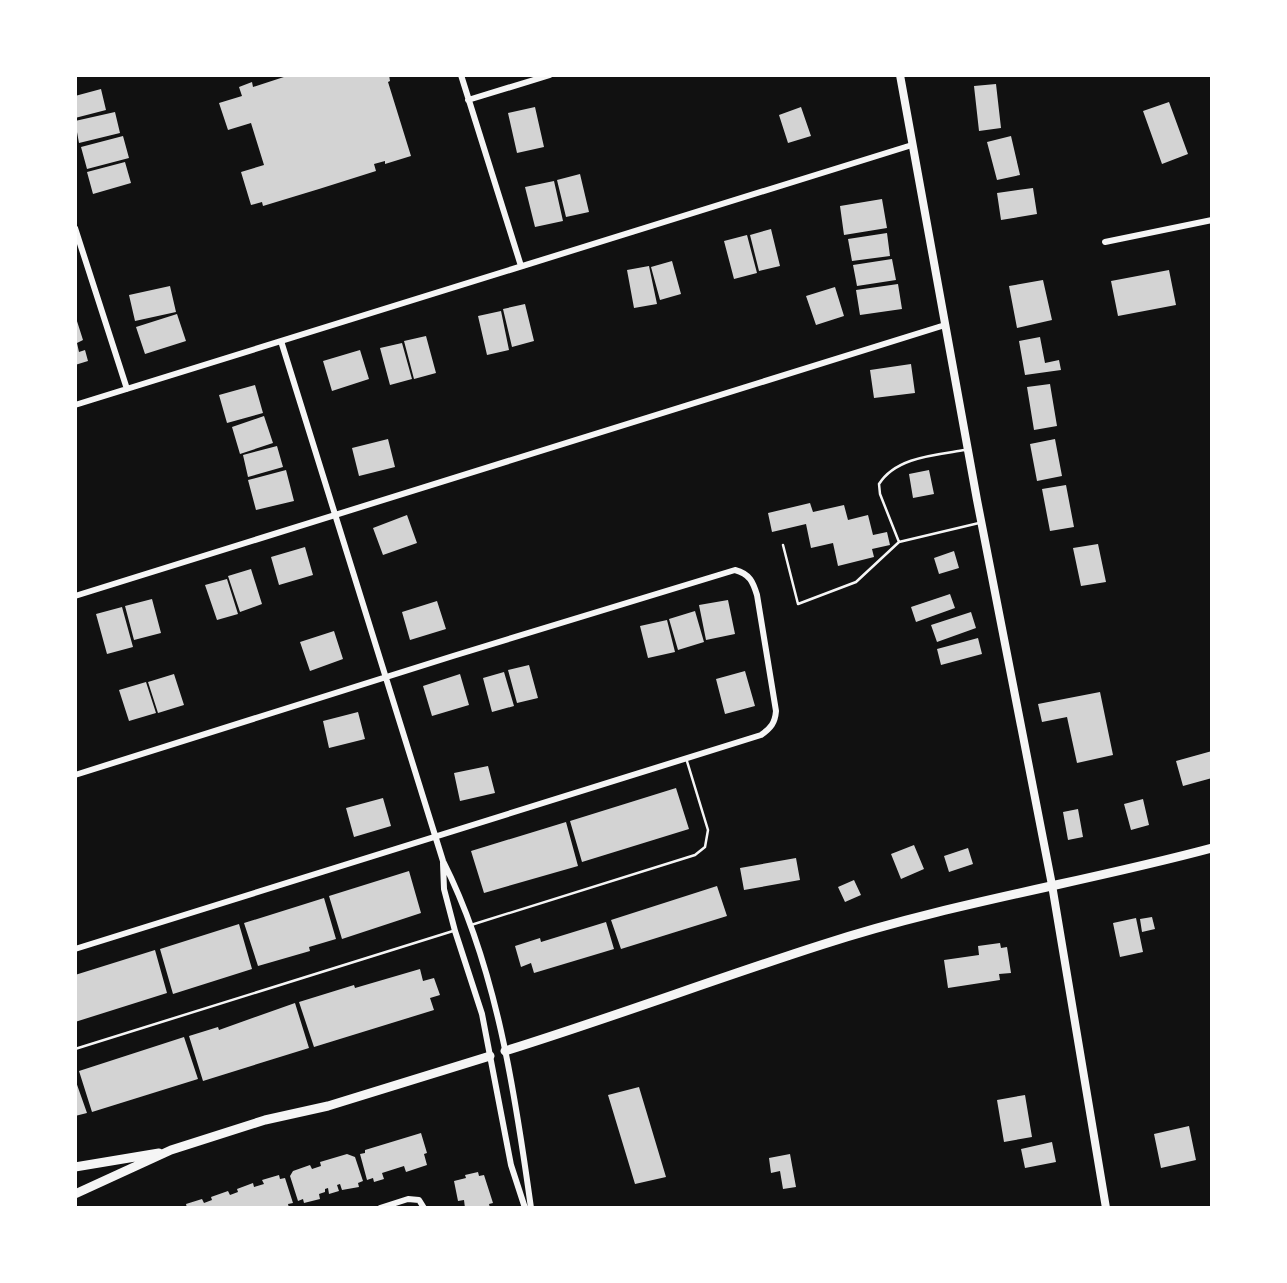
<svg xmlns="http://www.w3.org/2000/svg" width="1287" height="1283" font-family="Inter,sans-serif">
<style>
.building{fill:#d3d3d3}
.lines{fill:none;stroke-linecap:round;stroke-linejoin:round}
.service{stroke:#f5f5f5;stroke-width:2.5}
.minor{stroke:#f5f5f5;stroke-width:6}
.tertiary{stroke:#f5f5f5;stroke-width:8}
.secondary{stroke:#f5f5f5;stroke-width:9}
</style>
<rect width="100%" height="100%" fill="#111"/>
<path class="building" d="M290 75H389L390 81 388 82 411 156 385 164V161L374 164 376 171 319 189 263 206 262 202 251 205 241 172 264 165 251 123 228 130 219 103 242 96 239 87 252 82 253 87Z
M996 84 1001 128 979 131 974 86Z
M101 89 106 110 75 118V96Z
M1169 102 1188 154 1162 164 1143 111Z
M535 107 544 147 517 153 508 113Z
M801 107 811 136 788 143 779 115Z
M115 112 120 133 79 143 75 121Z
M123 136 129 158 87 169 81 147Z
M1011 136 1020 175 997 180 987 142Z
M125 162 131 183 93 194 87 172Z
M580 174 589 212 566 217 557 180Z
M554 181 563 221 535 227 525 187Z
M1033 188 1037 214 1001 220 997 193Z
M882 199 887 228 844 235 840 206Z
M771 229 780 266 759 271 750 235Z
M887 233 890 256 852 261 848 239Z
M747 235 757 273 734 279 724 241Z
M892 259 896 280 857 286 853 265Z
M672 261 681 294 660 300 651 267Z
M649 266 657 304 634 308 627 270Z
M1169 270 1176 305 1118 316 1111 281Z
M1043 280 1052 320 1017 328 1009 286Z
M898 284 902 309 860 315 856 290Z
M170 286 176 312 135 321 129 295Z
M835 287 844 316 816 325 806 296Z
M525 304 534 341 512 347 503 309Z
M501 311 509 350 487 355 478 316Z
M177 314 186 341 145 354 136 327Z
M76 318 83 340 77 343 79 352 85 350 88 361 75 365Z
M426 336 436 373 414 379 404 341Z
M1040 337 1045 363 1059 360 1061 370 1025 375 1019 341Z
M402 343 412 379 390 385 380 348Z
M360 350 369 379 332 391 323 361Z
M911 364 915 393 874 398 870 370Z
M1050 384 1057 426 1034 430 1027 387Z
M255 385 263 413 227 423 219 395Z
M264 416 273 443 240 454 232 427Z
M388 439 395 467 359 476 352 448Z
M1055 439 1062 476 1037 481 1030 444Z
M277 446 283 467 248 477 243 455Z
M286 470 294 501 256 510 248 480Z
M929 470 934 494 913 498 909 474Z
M1066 485 1074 527 1050 531 1042 489Z
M810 503 813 512 844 505 848 520 868 515 873 535 887 532 890 545 872 549 874 557 838 566 833 543 811 548 806 524 772 532 768 513Z
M407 515 417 543 383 555 373 528Z
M1098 544 1106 582 1081 586 1073 548Z
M305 547 313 575 279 585 271 557Z
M954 551 959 568 939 574 934 558Z
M251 569 262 604 240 612 228 576Z
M227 579 238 614 217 620 205 585Z
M950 594 955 608 916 622 911 607Z
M152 599 161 633 134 640 125 606Z
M728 600 735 634 706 640 699 605Z
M437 601 446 629 410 640 402 612Z
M122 607 133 647 107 654 96 614Z
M695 611 704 642 678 650 669 619Z
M971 612 976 628 937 642 931 625Z
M667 620 675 652 648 658 640 626Z
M334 631 343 659 310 671 300 642Z
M978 638 982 654 941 665 937 649Z
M529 665 538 698 517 703 508 670Z
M745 671 755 706 725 714 716 679Z
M504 672 514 706 492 712 483 678Z
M174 674 184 705 158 713 148 682Z
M460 674 469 705 432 716 423 686Z
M146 682 156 713 129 721 119 690Z
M1100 692 1113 755 1077 763 1067 717 1042 722 1038 704Z
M358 712 365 739 329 748 323 721Z
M1212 751V778L1183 786 1176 761Z
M488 766 495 793 460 801 454 773Z
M676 788 689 829 582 862 570 821Z
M383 798 391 826 354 837 346 808Z
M1143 799 1149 825 1131 830 1124 804Z
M1078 809 1083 837 1068 840 1063 812Z
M566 822 578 866 484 893 471 851Z
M914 845 924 869 901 879 891 854Z
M968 848 973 864 949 872 944 856Z
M796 858 800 880 744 890 740 868Z
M409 871 421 913 342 939 329 896Z
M854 880 861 895 845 902 838 887Z
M717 886 727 916 621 949 611 920Z
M324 898 336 939 309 947 310 951 258 966 244 923Z
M1152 917 1155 929 1142 932 1140 919Z
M1136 918 1143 952 1120 957 1113 923Z
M606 922 614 949 534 973 531 963 521 967 515 946 540 938 541 942Z
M239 924 252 969 173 994 160 949Z
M1000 943 1001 948 1007 947 1011 973 999 974 1000 980 948 988 944 960 979 955 978 946Z
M155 950 167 993 75 1022V975Z
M420 969 423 981 434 978 440 995 430 998 434 1010 314 1047 299 1002 354 985 355 988Z
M295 1003 309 1048 203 1081 189 1036 218 1027 219 1030Z
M184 1037 198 1079 92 1112 79 1071Z
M75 1079 87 1113 75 1116Z
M639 1087 666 1177 635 1184 608 1095Z
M1025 1095 1032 1137 1004 1142 997 1100Z
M1189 1126 1196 1160 1161 1168 1154 1134Z
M421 1133 427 1153 424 1154 427 1165 406 1172 404 1166 382 1173 384 1179 374 1182 373 1178 367 1180 360 1154 365 1153V1150Z
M1052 1142 1056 1162 1025 1168 1021 1149Z
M347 1154 355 1157 363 1181 358 1183 359 1187 342 1190 340 1184 337 1185 339 1191 329 1194 328 1188 325 1189V1192L319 1194 320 1199 304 1203 303 1199 298 1201 290 1176 293 1171 310 1165 312 1169 321 1166 320 1162Z
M790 1154 796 1187 783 1189 780 1171 771 1173 769 1158Z
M478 1172 479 1176 484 1175 493 1203 489 1204 490 1208H465L464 1200 458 1201 454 1181 466 1178 465 1175Z
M279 1175 280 1179 285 1178 293 1203 288 1204 289 1208H187L186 1204 202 1199 204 1203 212 1200 211 1197 228 1191 230 1195 238 1192 237 1189 253 1183 254 1187 264 1184 262 1180Z"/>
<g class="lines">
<path class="service" d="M899 542 880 494 879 484C896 457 935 455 965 450
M783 545 798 604 856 582 899 542 979 523
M471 925 695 855 705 847 708 830 686 758
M75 1049 453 931"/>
<path class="minor" d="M461 75 521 266
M468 100 550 75
M75 228 127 389
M1105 242 1212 220
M281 341 443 861C496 966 515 1092 531 1208
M75 405 912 145
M75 596 945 325
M75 775 453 656 735 570C750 574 753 582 757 595L776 711C775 723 771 728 761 735L75 949
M443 863 444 889 455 931 482 1014 511 1165 525 1208
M380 1208 408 1199 419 1200 424 1208"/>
<path class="tertiary" d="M900 75 977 500 1052 885 1106 1208"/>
<path class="secondary" d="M505 1051C611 1018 715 979 821 945 949 903 1082 883 1212 848
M75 1167 159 1153
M75 1194 171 1150 265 1120 328 1106 490 1056"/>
</g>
<rect width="1287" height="1283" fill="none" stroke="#ffffff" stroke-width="154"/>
</svg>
